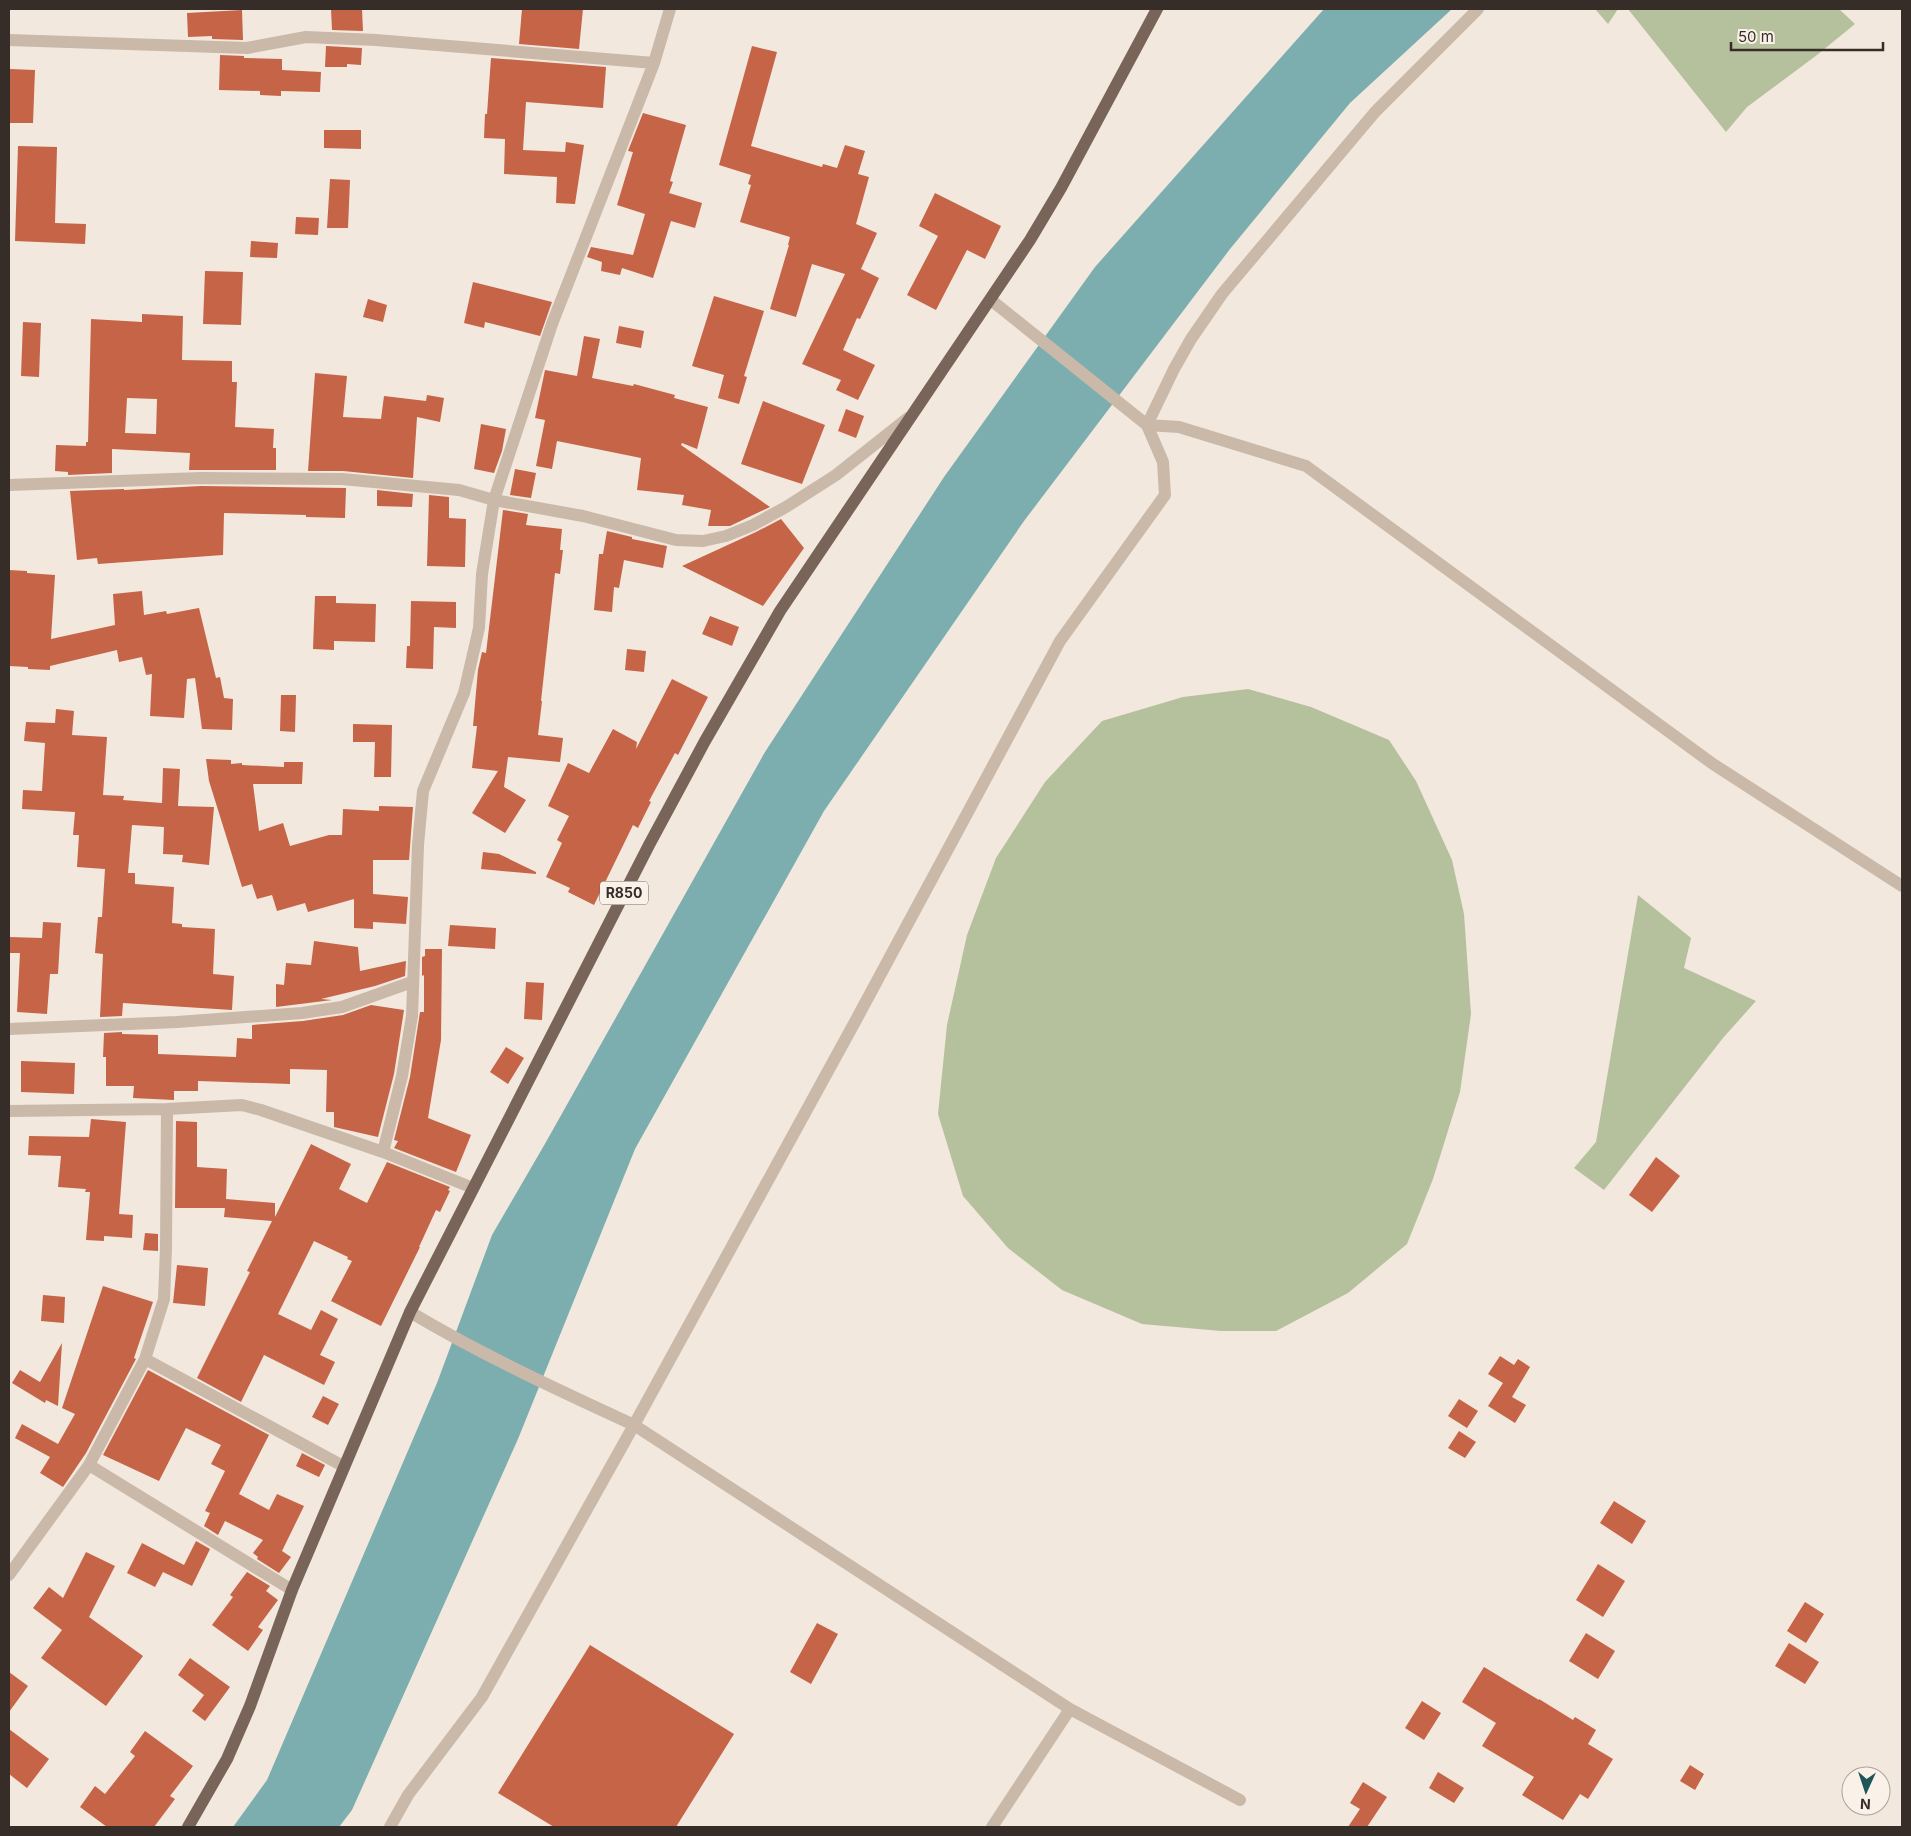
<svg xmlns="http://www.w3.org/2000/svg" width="1911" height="1836" font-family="Inter,sans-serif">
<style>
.green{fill:#b5c19c}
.water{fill:#7caeaf}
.building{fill:#c56447;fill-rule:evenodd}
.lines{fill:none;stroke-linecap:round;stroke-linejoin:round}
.minor{stroke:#cab8a8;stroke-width:12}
.major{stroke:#79645a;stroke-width:12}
.labels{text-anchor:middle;stroke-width:5;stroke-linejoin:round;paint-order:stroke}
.shield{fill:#faf2e9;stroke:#726862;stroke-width:1}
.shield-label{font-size:14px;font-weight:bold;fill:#372d28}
</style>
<rect width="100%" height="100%" fill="#f2e8dd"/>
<path class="green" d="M1595 9H1618L1608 24Z
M1628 9H1839L1855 24 1817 55 1747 107 1726 132Z
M1248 689 1311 707 1389 740 1416 781 1452 860 1464 914 1471 1014 1460 1092 1433 1179 1407 1244 1348 1293 1276 1331H1221L1142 1324 1062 1290 1008 1248 963 1196 938 1114 947 1025 967 935 996 858 1045 782 1102 721 1183 697Z
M1638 895 1691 938 1684 968 1756 1001 1723 1038 1604 1190 1574 1168 1596 1142Z"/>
<path class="water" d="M1324 9H1452L1350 103 1230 249 1024 521 824 811 635 1149 518 1439 352 1810 339 1827H233L267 1780 437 1383 492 1235 546 1142 765 752 944 477 1095 267Z"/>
<path class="building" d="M331 9H362L363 31 332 30Z
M522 9H583L579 49 519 44Z
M242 10 243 40 212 39V36L188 37 187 13Z
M326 46 362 48 361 65 347 64V67H325Z
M752 46 777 52 751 146 822 167 823 164 837 168 845 145 865 151 858 174 869 177 856 224 877 233 861 269 879 278 860 319 857 318 843 350 875 365 858 400 836 390 841 380 802 364 845 274 812 264 796 317 770 309 789 245H788L790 237 740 222 751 185 748 184 751 175 719 165Z
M220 55 244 56V58L282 59V70L321 72 320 92 281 91V96L260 95V91L219 90Z
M491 58 606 67 603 108 526 102 523 150 565 152 566 142 584 145 575 204 556 203 557 177 504 174 505 139 484 138 485 114H487Z
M10 69 35 70 33 123H9Z
M643 113 686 125 670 181 673 182 669 193 702 203 695 228 671 221 653 278 622 268 620 275 601 271 602 262 587 257 591 247 633 255 645 214 617 205 633 152 628 151Z
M324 130H361V149L324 148Z
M18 146 57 147 55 223 86 224 85 244 15 241Z
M330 179 350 180 348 228H327Z
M935 193 1001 226 985 259 967 250 936 310 907 295 938 236 919 226Z
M296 217 319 218 318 235 295 234Z
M251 241 278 243 277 258 250 257Z
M205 271 243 272 241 325 203 324Z
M473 282 552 302 540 336 485 322 484 328 464 323Z
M714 296 764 311 744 376 747 377 739 404 718 398 724 375 692 366Z
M368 299 387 305 383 322 363 317Z
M142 314 183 316 182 360 232 361V382H237L235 427 274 429 273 448H276V470H189L190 453 112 449V473L68 475V472L55 471 56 445 86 446V442H88L91 319 142 322ZM127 398 157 399 156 434 125 433Z
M23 322 41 323 39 377 21 376Z
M619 326 644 331 641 348 616 343Z
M584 336 600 339 592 378 633 386 634 384 675 395 674 398 708 407 697 449 682 443 681 445 770 507 730 526H708L711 510 682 505 684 495 637 490 641 458 557 441 552 469 536 466 545 420 535 418 545 370 577 376Z
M315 373 347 376 343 417 381 419 384 396 426 401 427 395 444 398 440 422 417 417 413 478 343 471H308Z
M763 401 825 425 802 484 741 464Z
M846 409 864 416 856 438 838 431Z
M481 424 506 429 502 451 494 473 474 469Z
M515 469 536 473 531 498 510 495Z
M201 486 346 488 345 518 306 517V515L224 513 223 555 98 564 97 558 77 560 70 491 124 489V490Z
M377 490 413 494 412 507 377 506Z
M429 495 449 497V518L466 519 465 567 427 566Z
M503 510 528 514 526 525 562 529 560 550H563L560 574 555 573 541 701H542L538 735 563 738 560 762 508 757 504 787 526 800 505 833 472 813 498 771 472 768 477 726H473L478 670 482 652 486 653Z
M781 519 804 548 763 606 682 566 756 532Z
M607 531 632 537V539L667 546 663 568 624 560 619 588 614 587 612 612 594 610 599 554H603Z
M9 570 27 571V573L55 575 51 639 115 625 113 594 142 591 144 615 166 611 167 614 199 608 216 678 220 677 224 698 233 699 232 730 202 729 195 678 187 679 184 718 150 716 152 674 146 675 142 657 119 662 117 650 50 666V670L28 669V667L9 666Z
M315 596H336V603L376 604 375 642 334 641V650L313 649Z
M411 601 456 602V628L434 627 433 669 406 668 407 646H410Z
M710 616 739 627 732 646 702 634Z
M627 649 646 651 644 672 625 670Z
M672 679 708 697 678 755 675 753 649 801 651 802 638 828 633 825 594 905 568 892 570 888 546 877 562 843 557 840 569 816 548 806 568 763 589 773 613 729 637 742 636 749Z
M281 695H296L295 732 280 731Z
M56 709 74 711 72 735 107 737 103 795 124 796 123 800 162 803 163 768 180 769 178 806 214 807 209 865 182 862 183 855 163 854 164 827 132 825 128 873H135V884L174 887 172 923 182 924V927L215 929 213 974 234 976 232 1010 123 1003 122 1016 100 1017 103 954 95 953 98 917H102L105 869 77 867 79 835H73L75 812 22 809 23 790 42 791 45 743 24 741 26 722 55 723Z
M353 724 392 725 391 777H374L375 742H353Z
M206 759 231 760V764L242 763V765L284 767V762H303L302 784H253L259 831 283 823 290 846 329 835H342L343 809 379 811V806L413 807 409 860H373V894L408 897 406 924 373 922V929L354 928V899L308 912 305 903 277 911 272 895 257 899 252 884 242 887 209 781Z
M483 852 499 854 536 872V874L481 869Z
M43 922 61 923 58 974H50L47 1014 17 1012 20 953H9V937L42 938Z
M450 925 496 928 495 949 448 946Z
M314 941 358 947 360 971 406 961 405 976 375 986 321 999 332 1000 276 1007V984L284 985 286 963 311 965Z
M425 949H442L441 1040 428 1118 471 1135 456 1172 394 1148 398 1141 394 1140 410 1077 420 1012H424V975L422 976V957L425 956Z
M526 982 544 983 542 1020 524 1019Z
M371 1005 404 1010 394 1074 378 1137 334 1127V1112H326L327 1070 290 1069V1084L198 1081V1091H174V1100L133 1098 134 1086H106V1057H103L104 1033 122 1032V1034L158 1035V1054L236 1057 237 1038 252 1039V1025L303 1021 343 1015Z
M506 1047 524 1058 508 1084 490 1072Z
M21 1061 75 1063 74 1094 21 1092Z
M91 1119 126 1122 119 1214 133 1215 132 1238 104 1236V1241L86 1240 90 1192H85L86 1189 58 1187 61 1156 28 1155 29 1136 89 1137Z
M176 1121 197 1122V1167L227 1169 226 1199 275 1203V1217L311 1144 351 1164 339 1189 367 1203 387 1162 450 1187 448 1190 450 1191 440 1212 436 1210 419 1247H420L381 1326 331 1301 352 1261 347 1259 348 1257 314 1241 278 1314 311 1330 321 1310 338 1319 320 1355 335 1362 324 1385 264 1355 241 1402 197 1378 250 1272 247 1271 272 1221 224 1217 225 1208H175Z
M1656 1157 1680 1176 1652 1212 1629 1195Z
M145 1233 158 1234V1251L143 1250Z
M177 1265 208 1268 205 1306 173 1303Z
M103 1286 153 1302 134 1358 136 1359 86 1453 63 1487 40 1473 50 1457 15 1438 22 1424 58 1444 75 1414 62 1408Z
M43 1295 65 1297 64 1323 41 1321Z
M62 1343 58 1406 46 1400 45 1403 12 1383 20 1370 40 1382Z
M1500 1356 1514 1365 1518 1359 1530 1367 1512 1397 1526 1405 1515 1423 1488 1406 1503 1383 1488 1374Z
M148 1370 269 1435 239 1494 269 1510 277 1494 304 1506 282 1551 291 1557 279 1573 257 1559 258 1557 253 1553 263 1540 225 1521 218 1535 204 1526 210 1513 205 1511 225 1471 211 1464 221 1445 186 1428 159 1481 103 1455Z
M323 1396 339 1404 328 1425 312 1417Z
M1459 1399 1478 1411 1467 1428 1448 1416Z
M1459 1431 1476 1442 1465 1458 1448 1448Z
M302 1453 325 1465 319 1477 296 1466Z
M1614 1501 1646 1521 1632 1544 1600 1523Z
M196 1541 210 1549 192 1586 163 1572 155 1587 127 1573 142 1543 184 1565Z
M86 1552 115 1566 89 1617 143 1656 106 1706 41 1658 62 1630 33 1608 49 1587 63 1598Z
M1598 1564 1625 1581 1603 1617 1576 1600Z
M247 1572 270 1586 266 1591 278 1600 258 1627 263 1630 248 1651 212 1625 233 1597 230 1595Z
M1805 1602 1824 1614 1806 1643 1787 1631Z
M817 1623 838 1634 811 1684 790 1672Z
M1586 1633 1615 1651 1598 1679 1569 1661Z
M1789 1643 1819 1662 1805 1684 1775 1666Z
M590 1645 734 1734 676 1827H554L498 1793Z
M190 1658 230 1687 205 1721 192 1711 204 1695 178 1675Z
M1484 1667 1539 1700V1699L1573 1720 1575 1717 1596 1730 1588 1744 1613 1759 1588 1799 1580 1794 1563 1820 1522 1795 1534 1777 1482 1746 1496 1723 1462 1702Z
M9 1672 28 1686 9 1712Z
M1422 1701 1441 1713 1424 1740 1405 1728Z
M9 1729 49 1759 27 1788 9 1774Z
M145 1731 193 1766 170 1796 175 1799 154 1827H107L80 1807 95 1786 105 1794 135 1756 130 1752Z
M1690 1765 1704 1774 1695 1790 1680 1781Z
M1438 1772 1464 1788 1454 1803 1429 1788Z
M1363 1782 1387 1797 1367 1827H1348L1360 1809 1350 1803Z"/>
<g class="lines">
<path class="minor" d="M9 40 247 48 306 37 376 40 654 63
M1147 425 1179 427 1306 466 1713 764 1902 886
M1147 425 1174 369 1191 339 1222 294 1375 112 1478 9
M9 485 201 478 342 479 459 490 494 500 583 516 676 540 703 541 726 536 753 525 786 507 836 475 908 418
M9 1029 177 1022 302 1013 342 1007 412 982
M9 1111 167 1109 242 1105 261 1110 383 1152 473 1188
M383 1152 402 1076 412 1016 418 845 423 791 464 693 479 628 482 574 494 500 552 324 654 63 670 9
M410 1312C482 1355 558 1390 634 1425L1070 1709 1240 1800
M145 1359 343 1466
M89 1465 292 1590
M9 1575 89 1465 145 1359 164 1299 166 1249 167 1109
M390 1827 408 1795 482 1697 634 1425 856 1020 1060 641 1165 495 1163 462 1147 425 991 300
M992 1827 1070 1709"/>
<path class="major" d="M188 1827 227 1759 250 1706 292 1590 410 1312 649 845 705 741 780 611 1030 240 1061 188 1157 9"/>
</g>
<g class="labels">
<rect class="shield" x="600" y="881.5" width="48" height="23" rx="4"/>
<g class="shield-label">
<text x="624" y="898">R850</text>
</g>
</g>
<rect width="1911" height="1836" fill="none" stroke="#372d28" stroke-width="20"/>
<g transform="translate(1866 1791) rotate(183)"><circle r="24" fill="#faf2e9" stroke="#aca39c"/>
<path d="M0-4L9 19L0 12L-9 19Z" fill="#1e5659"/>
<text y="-8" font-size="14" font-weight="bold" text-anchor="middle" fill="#372d28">N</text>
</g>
<path d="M1731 42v8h152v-8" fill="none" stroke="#372d28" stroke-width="2.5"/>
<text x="1738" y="42" font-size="15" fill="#372d28" stroke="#faf2e9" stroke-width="4" paint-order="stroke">50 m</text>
</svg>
